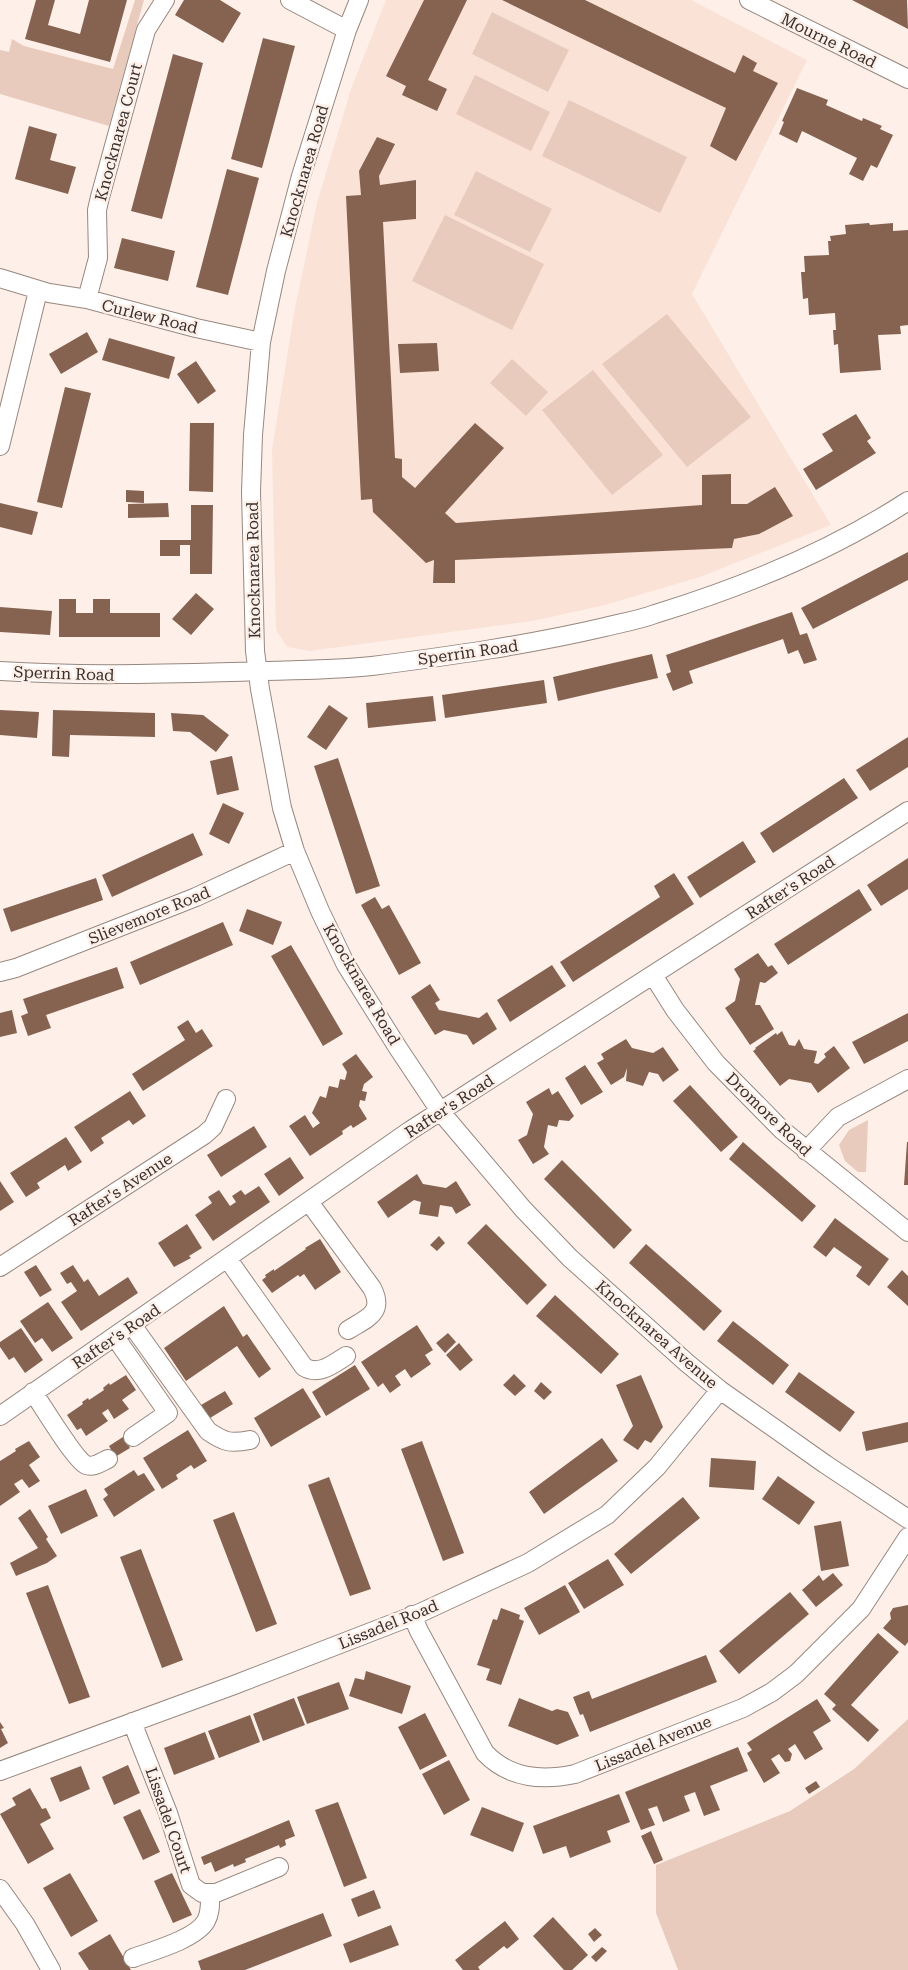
<svg xmlns="http://www.w3.org/2000/svg" width="908" height="1970" font-family="'Roboto Serif',serif">
<style>
.built{fill:#fae2d6}
.green{fill:#e8cbbc}
.building{fill:#866351}
.lines{fill:none;stroke-linecap:round;stroke-linejoin:round}
.street-casing{stroke:#96877f;stroke-width:20}
.street{stroke:#fff;stroke-width:18}
.labels{text-anchor:middle;stroke-width:5;stroke-linejoin:round;paint-order:stroke}
.street-label{font-size:16px;fill:#36302d;stroke:#fef0e9}
</style>
<rect width="100%" height="100%" fill="#fef0e9"/>
<path class="built" d="M386 0H691L807 60 692 294 831 525 700 577 605 605 533 621 310 651 287 647 276 630 272 450 294 313 317 203 351 89Z"/>
<path class="green" d="M135 0H144L109 126 0 94V50L9 52 12 39 24 46 113 69Z
M492 12 569 50 548 92 472 54Z
M475 75 550 112 531 151 456 114Z
M569 100 687 157 660 213 542 156Z
M476 171 552 209 530 252 454 215Z
M445 215 544 264 512 330 412 281Z
M667 314 751 417 687 467 602 364Z
M512 359 548 392 526 416 490 383Z
M593 370 663 455 612 495 542 410Z
M868 1120 866 1172H858L845 1161 839 1145 849 1130Z
M908 1719V1970H678L656 1913V1865L790 1811 854 1769Z"/>
<path class="building" d="M36 0H55L48 25 80 34 89 0H127L110 62 25 39Z
M184 0H220L241 13 223 43 175 15Z
M424 0H467L428 80 447 89 437 111 402 95 406 86 386 76Z
M502 0H585L735 73 743 55 757 63 753 71 778 83 736 161 710 146 726 108Z
M852 0H907L908 29 883 16Z
M263 38 295 46 262 168 231 159Z
M173 54 203 63 162 219 131 211Z
M797 88 828 100 826 105 862 121 863 118 882 126 880 129 893 135 877 168 871 165 863 181 849 174 857 158 802 131 797 143 779 134 784 122 782 121Z
M29 126 57 134 50 160 76 167 68 194 15 179Z
M377 137 395 144 379 176 380 185 416 180V219L383 222 395 458 402 459V477L415 488 475 423 504 448 445 513 456 523 702 505V475L731 474V504H747L775 487 793 516 759 534 734 539 732 548 455 560V583H433L434 560 426 563 373 512 372 499 361 500 346 196 361 195 359 171Z
M227 169 259 178 228 295 196 287Z
M869 223 870 225 893 223V231L908 230V325L900 326 901 334 878 335 881 370 840 373 838 344 834 345 833 330H836L835 313 809 315 808 298 803 299 801 272H805L804 256 829 255 828 241H831L830 236 846 234 845 225Z
M122 238 175 251 168 281 114 268Z
M87 332 98 352 61 374 49 354Z
M109 338 175 357 169 379 102 360Z
M437 343 439 371 400 373 398 344Z
M196 361 216 391 198 404 177 374Z
M65 387 91 393 62 508 37 502Z
M856 414 871 438 867 441 876 453 816 490 803 469 833 451 822 434Z
M190 423H214L213 492 189 491Z
M126 490 144 491V503L126 502Z
M0 503 38 512 32 535 0 527Z
M168 503 169 517 128 518V504Z
M191 505H213L212 574H190V545H180V556H160V540H191Z
M908 552V580L813 629 801 608Z
M196 593 214 609 191 635 172 619Z
M59 599H76V613H93V599H110V613H160V637H59Z
M0 607 52 611 50 635 0 632Z
M792 612 800 635 807 633 817 660 804 664 798 650 788 654 783 639 689 671 693 683 673 691 666 674 671 672 666 655Z
M652 654 658 678 558 701 553 677Z
M544 680 547 703 445 718 442 695Z
M433 696 436 721 368 728 366 703Z
M329 705 348 718 326 750 307 737Z
M0 710 39 712 37 738 0 735Z
M53 710 155 713V737L70 735 69 757 52 756Z
M171 713 203 715 229 735 216 752 190 732 173 731Z
M908 737V767L870 791 856 770Z
M232 756 239 790 217 795 210 761Z
M338 758 380 886 356 894 314 766Z
M844 778 858 798 773 853 760 833Z
M223 803 244 813 229 844 209 834Z
M193 833 203 855 112 897 102 875Z
M743 841 756 862 700 898 687 877Z
M908 858V889L881 906 867 885Z
M674 873 694 904 573 982 560 962 660 897 654 886Z
M96 878 103 900 11 932 3 909Z
M859 889 872 910 788 965 774 944Z
M375 897 382 909 389 905 421 963 399 975 361 905Z
M247 909 282 922 273 945 239 931Z
M223 922 233 945 140 985 130 962Z
M291 945 343 1034 323 1046 271 956Z
M758 953 768 967 772 965 778 973 765 983 760 982 755 1005H760L774 1029 750 1045 725 1008 735 1001 740 979 734 969Z
M552 965 566 986 510 1022 497 1000Z
M117 967 124 988 46 1015 51 1028 28 1036 21 1016 28 1013 23 999Z
M430 984 440 1000 435 1003 439 1010 479 1018 487 1012 497 1029 473 1045 467 1035 444 1030 435 1035 411 997Z
M12 1010 17 1033 0 1037V1013Z
M908 1013V1041L864 1064 852 1042Z
M188 1020 196 1033 202 1029 213 1046 143 1091 132 1074 185 1040 177 1027Z
M782 1031 789 1045 795 1046 799 1039 804 1049 817 1051 814 1063 818 1064 826 1057 824 1054 834 1046 850 1068 818 1093 811 1083 789 1079 780 1086 753 1051 756 1049 755 1048 776 1033 777 1035Z
M626 1039 632 1048 653 1053 663 1047 679 1070 663 1082 658 1074 649 1072 643 1086 626 1081 627 1068 624 1077 611 1085 597 1063 604 1059 601 1054Z
M356 1054 373 1077 364 1084 362 1091 367 1092 365 1101 360 1100 359 1106 367 1119 353 1128 351 1125 342 1131 343 1134 310 1156 289 1126 305 1115 313 1128 320 1123 312 1113 320 1096 326 1098 329 1086 338 1088 340 1079 345 1080 347 1072 342 1064Z
M585 1065 603 1092 581 1105 565 1078Z
M690 1085 738 1137 721 1152 673 1101Z
M549 1088 552 1095 558 1091 574 1116 569 1121 559 1120 557 1127 548 1125 544 1147 549 1154 533 1164 518 1140 527 1135 533 1114 526 1102Z
M130 1091 146 1116 133 1125 129 1120 101 1138 104 1143 91 1152 74 1127Z
M254 1126 267 1147 221 1177 207 1155Z
M66 1137 82 1162 68 1171 65 1165 37 1183 40 1188 26 1197 10 1173Z
M743 1142 816 1206 802 1222 729 1159Z
M907 1142H908V1185H904Z
M290 1157 304 1178 279 1196 264 1174Z
M562 1160 632 1230 614 1249 544 1179Z
M417 1174 423 1184 446 1188 456 1181 471 1205 456 1214 452 1207 440 1205 438 1217 419 1214 421 1202 414 1200 388 1218 377 1202Z
M0 1181 14 1202 0 1211Z
M259 1186 270 1202 213 1241 195 1215 212 1203 208 1197 219 1190 230 1206 236 1202 232 1196 241 1190 245 1195Z
M835 1218 889 1259 869 1286 856 1276 862 1267 834 1247 826 1257 813 1247Z
M187 1224 202 1248 189 1256 191 1258 174 1267 158 1243Z
M486 1224 547 1285 527 1305 467 1243Z
M439 1236 445 1243 437 1251 430 1245Z
M320 1239 341 1272 315 1290 304 1274 300 1277 298 1275 272 1293 262 1280 266 1277 265 1275 274 1269V1271L306 1249 305 1248Z
M646 1244 722 1311 704 1331 629 1263Z
M36 1265 52 1290 40 1297 24 1272Z
M73 1265 84 1282 88 1279 99 1296 128 1277 138 1293 81 1331 61 1302 77 1291 71 1282 67 1284 60 1273Z
M902 1270 908 1276V1306L887 1287Z
M555 1295 619 1354 601 1374 536 1316Z
M48 1302 73 1338 52 1352 42 1338 35 1343 20 1321Z
M224 1306 243 1337 247 1334 271 1369 259 1378 237 1346 186 1381 164 1348Z
M733 1321 789 1365 773 1385 717 1341Z
M417 1325 433 1350 425 1355 431 1364 411 1378 405 1369 395 1376 401 1385 390 1393 383 1383 378 1387 361 1362Z
M21 1328 43 1360 25 1373 14 1357 9 1360 0 1347V1342Z
M448 1333 456 1342 445 1353 436 1343Z
M459 1343 473 1360 460 1371 446 1355Z
M355 1365 370 1389 326 1416 312 1392Z
M799 1372 855 1412 840 1432 785 1392Z
M514 1374 526 1386 515 1396 503 1385Z
M126 1375 136 1390 122 1400 129 1409 114 1419 108 1409 102 1413 108 1421 86 1436 81 1428 77 1430 67 1415 83 1404 82 1402 88 1398 89 1400 104 1390 103 1388 109 1383 110 1385Z
M641 1375 663 1427 651 1443 645 1440 638 1450 623 1440 633 1426 616 1385Z
M541 1382 552 1392 544 1400 534 1391Z
M303 1388 321 1417 271 1447 254 1418Z
M225 1391 233 1404 210 1418 201 1405Z
M908 1422V1442L866 1451 862 1432Z
M188 1430 207 1461 194 1469 191 1465 176 1475 178 1479 162 1489 143 1458Z
M123 1437 130 1448 115 1457 109 1446Z
M602 1438 618 1461 544 1514 529 1492Z
M29 1441 40 1457 29 1465 40 1481 29 1488 22 1479 14 1484 20 1492 0 1506V1461L16 1451 15 1449Z
M422 1441 464 1553 443 1561 401 1449Z
M711 1458 756 1461 754 1490 709 1487Z
M134 1470 138 1476 144 1473 155 1490 114 1517 103 1499 108 1495 104 1489Z
M778 1476 815 1502 799 1525 762 1499Z
M329 1477 371 1589 350 1596 308 1485Z
M86 1489 98 1516 61 1534 48 1506Z
M683 1497 700 1518 631 1574 614 1554Z
M30 1509 48 1537 46 1539 57 1556 47 1563 16 1576 10 1563 38 1548 18 1518Z
M234 1512 277 1624 256 1632 213 1520Z
M841 1521 849 1566 821 1571 814 1526Z
M141 1549 183 1660 162 1668 120 1557Z
M608 1559 624 1585 584 1609 568 1583Z
M833 1573 843 1585 816 1607 802 1590 819 1575 823 1581Z
M48 1585 90 1697 69 1704 26 1593Z
M565 1585 580 1612 539 1635 524 1608Z
M790 1592 809 1614 739 1674 719 1651Z
M908 1605V1642L905 1646 883 1628 891 1619 890 1613 893 1608Z
M501 1608 520 1615 519 1619 524 1621 501 1685 486 1680 490 1669 477 1665 493 1619 497 1620Z
M878 1633 899 1652 851 1705 879 1730 868 1742 832 1709 836 1705 824 1694Z
M706 1655 717 1682 590 1732 583 1714 580 1715 573 1697 589 1691 592 1699Z
M366 1671 411 1686 402 1714 349 1696 355 1678 364 1680Z
M339 1682 349 1709 307 1724 297 1697Z
M294 1698 305 1725 263 1741 253 1714Z
M519 1698 552 1711 557 1709 568 1712 579 1736 557 1745 508 1726Z
M817 1699 831 1721 813 1732 823 1749 805 1760 795 1744 788 1749 792 1754 790 1761 785 1762 779 1754 771 1759 780 1773 764 1783 747 1753 752 1750 747 1743Z
M425 1713 447 1756 420 1770 398 1727Z
M250 1715 260 1742 219 1758 208 1731Z
M0 1722 4 1728 1 1729 8 1743 0 1748Z
M205 1732 215 1759 174 1775 164 1748Z
M738 1747 748 1771 710 1786 720 1810 704 1816 695 1792 684 1796 690 1811 663 1822 657 1806 648 1809 655 1825 641 1830 625 1792Z
M449 1760 470 1800 444 1815 422 1774Z
M128 1765 140 1793 114 1805 102 1777Z
M81 1766 90 1789 60 1802 50 1778Z
M816 1781 820 1787 809 1794 805 1788Z
M30 1788 42 1809 46 1808 51 1818 40 1824 54 1849 28 1864 0 1814 16 1805 12 1798Z
M619 1794 630 1822 607 1831 611 1842 570 1858 566 1846 543 1854 533 1826Z
M338 1802 367 1878 344 1887 315 1810Z
M482 1807 524 1823 513 1852 470 1835Z
M140 1809 160 1852 143 1860 123 1817Z
M289 1820 295 1836 285 1840 286 1845 280 1848 279 1845 245 1859 246 1862 234 1867 233 1864 215 1872 211 1862 204 1865 201 1857Z
M651 1831 663 1860 654 1864 641 1836Z
M70 1873 98 1921 71 1937 43 1888Z
M172 1873 192 1915 173 1923 154 1881Z
M374 1890 381 1908 358 1917 351 1899Z
M323 1913 332 1936 245 1970H201L198 1961Z
M553 1917 588 1955 572 1970H564L533 1936Z
M505 1921 519 1939 507 1949 504 1946 478 1967 480 1970H463L455 1960Z
M391 1925 399 1945 350 1963 343 1944Z
M595 1928 602 1935 594 1942 588 1934Z
M110 1934 131 1970H89L78 1953Z
M602 1947 607 1951 596 1962 591 1957Z"/>
<g class="lines">
<defs>
<path id="street" d="M290 0 347 30
M359 0 347 30 301 176 276 271 261 342 253 435 251 492 255 651 260 689 282 808 295 851 320 911 346 965 398 1048 440 1111 523 1209 570 1258 687 1363 720 1390 825 1464 908 1519
M749 0 908 79
M0 278 49 293 87 299 196 328 261 342
M87 299 98 258 97 210 100 197 146 30 165 0
M0 446 38 291
M0 671C77 676 154 674 231 672 278 670 325 671 372 666 450 656 528 645 605 627 621 623 639 620 655 614 743 587 831 551 908 501
M0 972 16 968 196 897 295 851
M653 975 675 1010 716 1063 782 1130 908 1232
M806 1151 838 1117 908 1079
M309 1202 372 1288C385 1313 367 1318 348 1330
M227 1258 304 1367C319 1376 333 1364 346 1356
M0 1267 204 1135 213 1127 226 1099
M132 1325 208 1431C224 1442 230 1444 250 1440
M115 1337 168 1413 133 1437
M33 1392C42 1405 75 1460 86 1465 94 1468 101 1462 108 1459
M0 1416 411 1130 908 811
M412 1615 419 1631 485 1753C510 1779 542 1781 575 1774L743 1708 772 1692 796 1674 861 1609 908 1537
M132 1722 168 1813 191 1885 202 1893H216L279 1867
M0 1771 234 1685 420 1613 528 1563 607 1515 657 1467 720 1390
M0 1889 25 1924 51 1970
M133 1958C152 1951 196 1939 206 1921 211 1912 210 1902 210 1893"/>
</defs>
<use href="#street" class="street-casing"/>
<use href="#street" class="street"/>
</g>
<g class="labels">
<g class="street-label">
<text transform="translate(829 40) rotate(26)" y="6">Mourne Road</text>
<text transform="translate(118 132) rotate(-75)" y="6">Knocknarea Court</text>
<text transform="translate(304 171) rotate(-74)" y="6">Knocknarea Road</text>
<text transform="translate(150 316) rotate(14)" y="6">Curlew Road</text>
<text transform="translate(253 570) rotate(-91)" y="6">Knocknarea Road</text>
<text transform="translate(468 652) rotate(-8)" y="6">Sperrin Road</text>
<text transform="translate(64 673) rotate(2)" y="6">Sperrin Road</text>
<text transform="translate(790 887) rotate(-33)" y="6">Rafter's Road</text>
<text transform="translate(149 915) rotate(-22)" y="6">Slievemore Road</text>
<text transform="translate(362 984) rotate(60)" y="6">Knocknarea Road</text>
<text transform="translate(449 1106) rotate(-33)" y="6">Rafter's Road</text>
<text transform="translate(769 1114) rotate(44)" y="6">Dromore Road</text>
<text transform="translate(120 1189) rotate(-33)" y="6">Rafter's Avenue</text>
<text transform="translate(657 1334) rotate(41)" y="6">Knocknarea Avenue</text>
<text transform="translate(116 1336) rotate(-34)" y="6">Rafter's Road</text>
<text transform="translate(388 1624) rotate(-22)" y="6">Lissadel Road</text>
<text transform="translate(653 1743) rotate(-22)" y="6">Lissadel Avenue</text>
<text transform="translate(169 1820) rotate(71)" y="6">Lissadel Court</text>
</g>
</g>
</svg>
